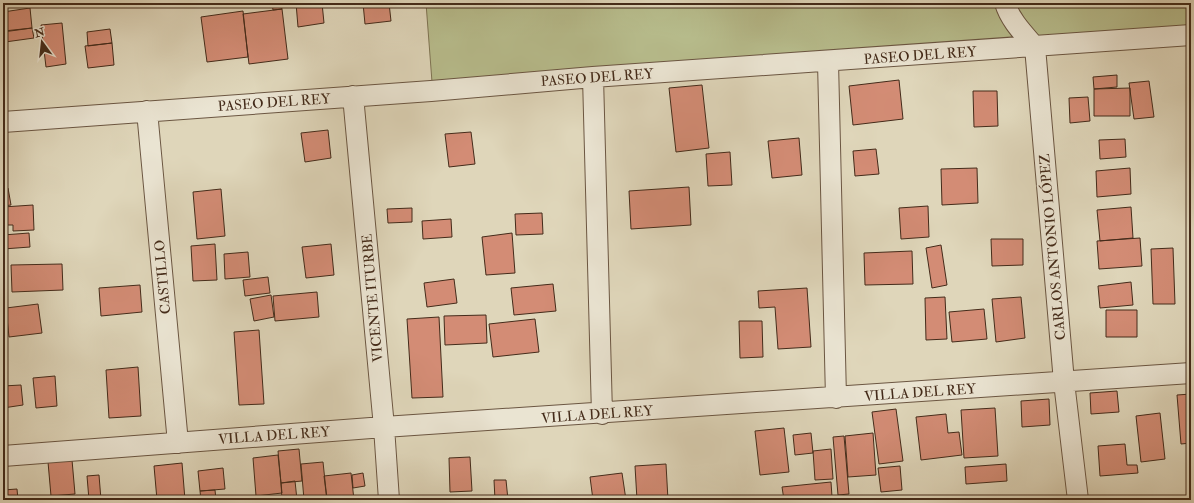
<svg xmlns="http://www.w3.org/2000/svg" width="1194" height="503" font-family="'IM FELL Double Pica',serif">
<style>
.green{fill:#b7bc8c;stroke:#7e7453}
.building{fill:#d38c75;stroke:#442b1a}
.lines{fill:none;stroke-linecap:round;stroke-linejoin:round}
.street-casing{stroke:#6b5642;stroke-width:22}
.street{stroke:#eae4d2;stroke-width:20}
.labels{text-anchor:middle;stroke-width:3.5;stroke-linejoin:round;paint-order:stroke}
.street-label{font-size:14px;fill:#442b1a;stroke:#eae4d2}
</style>
<rect width="100%" height="100%" fill="#dfd6ba"/>
<filter id="stains"><feTurbulence type="fractalNoise" baseFrequency=".005" numOctaves="4"/><feColorMatrix values="0 0 0 0 .2 0 0 0 0 .09 0 0 0 0 .02 0 0 0 .5 -.17"/></filter>
<radialGradient id="worn" r=".72"><stop offset=".6" stop-color="#630" stop-opacity="0"/><stop offset="1" stop-color="#630" stop-opacity=".3"/></radialGradient>
<path class="green" d="M426 3H1191V26L432 82Z"/>
<path class="building" d="M272 3H281L282 9 273 10Z
M296 3H322L324 23 298 27Z
M363 3H389L391 21 365 24Z
M30 8 32 28 3 32V12Z
M282 9 288 59 249 64 243 14Z
M243 11 248 57 207 62 201 17Z
M62 23 66 64 46 67 41 25Z
M32 28 34 38 5 42 4 31Z
M110 29 112 43 88 46 87 32Z
M112 43 114 65 88 68 85 46Z
M1117 75V87L1094 89 1093 77Z
M899 80 903 119 853 125 849 86Z
M1149 81 1154 117 1134 119 1129 83Z
M702 85 709 148 676 152 669 88Z
M1130 88V116H1094V89Z
M973 91H997L998 126 974 127Z
M1088 97 1090 121 1070 123 1069 98Z
M328 130 331 158 305 162 301 133Z
M471 132 475 164 449 167 445 134Z
M799 138 802 175 772 178 768 141Z
M1125 139 1126 157 1100 159 1099 140Z
M876 149 879 174 855 176 853 151Z
M730 152 732 185 708 186 706 154Z
M977 168 978 203 942 205 941 169Z
M1130 168 1131 194 1097 197 1096 171Z
M689 187 691 225 631 229 629 191Z
M8 188 11 205 3 206V189Z
M221 189 225 236 197 239 193 192Z
M33 205 34 230 13 231V225H3V207Z
M928 206 929 237 901 239 899 208Z
M1131 207 1133 238 1100 241 1097 210Z
M412 208V222L388 223 387 209Z
M542 213 543 234 516 235 515 214Z
M451 219 452 237 423 239 422 221Z
M29 233 30 247 3 249V235Z
M512 233 515 273 486 275 482 237Z
M1140 238 1142 266 1099 269 1097 241Z
M991 239H1023V265L992 266Z
M215 244 217 280 193 281 191 246Z
M331 244 334 275 306 278 302 247Z
M941 245 947 285 932 288 926 248Z
M1173 248 1175 304H1153L1151 249Z
M912 251 913 284 865 285 864 253Z
M248 252 250 277 225 279 224 254Z
M62 264 63 290 12 292 11 265Z
M268 277 270 293 245 296 243 280Z
M454 279 457 303 427 307 424 283Z
M1131 282 1133 305 1100 308 1098 286Z
M553 284 556 311 514 315 511 288Z
M140 285 142 312 101 316 99 288Z
M807 288 811 347 778 349 775 307 759 308 758 291Z
M317 292 319 317 275 321 273 296Z
M271 295 274 317 254 321 250 299Z
M945 297 947 339 926 340 925 298Z
M1021 297 1025 338 996 342 992 299Z
M38 304 42 333 9 337 6 308Z
M984 309 987 339 952 342 949 312Z
M1106 310H1137V337H1106Z
M486 315 487 343 445 345 444 316Z
M439 317 443 397 412 398 407 319Z
M535 319 539 352 493 357 489 324Z
M739 321H762L763 357 740 358Z
M259 330 264 404 239 405 234 332Z
M138 367 141 416 109 418 106 370Z
M55 376 57 406 36 408 33 378Z
M21 385 23 405 3 408V386Z
M1117 391 1119 412 1091 414 1090 393Z
M1191 394V443L1181 444 1177 395Z
M1049 399 1050 425 1022 427 1021 401Z
M995 408 998 456 964 458 961 410Z
M896 409 903 461 879 464 872 412Z
M1160 413 1165 459 1141 462 1136 416Z
M946 414 948 433 959 432 962 455 921 460 916 417Z
M784 428 789 472 760 475 755 431Z
M811 433 813 453 795 455 793 435Z
M873 433 876 475 848 477 845 436Z
M844 436 849 494 838 495 833 437Z
M1125 444 1127 465H1137L1138 473 1100 476 1098 446Z
M299 449 302 481 281 483 278 451Z
M831 449 833 479 815 480 813 451Z
M278 455 282 493 256 496 253 458Z
M470 457 472 491 450 492 449 458Z
M72 460 75 494 51 496 48 462Z
M323 462 327 500H304L301 464Z
M182 463 185 500H157L154 466Z
M666 464 668 500H637L635 466Z
M1006 464 1007 481 966 484 965 467Z
M900 466 902 490 881 492 878 468Z
M223 468 225 489 200 491 198 471Z
M351 473 354 500H327L324 476Z
M363 473 365 486 353 488 352 475Z
M622 473 626 500H593L590 477Z
M99 475 101 500H89L87 476Z
M494 480H506L508 500H495Z
M295 481 297 500H282L281 483Z
M831 482 832 497 784 500 782 487Z
M17 489 18 500H3V490Z
M215 490 216 500H201L200 491Z"/>
<g class="lines">
<defs>
<path id="street" d="M1005 3C1010 20 1023 33 1035 47L1064 382 1078 500
M828 62 836 398
M593 77 602 414
M353 96 384 427 389 500
M147 111 178 443
M3 122 431 91 593 77 1191 35
M3 456 384 427 1191 373"/>
</defs>
<use href="#street" class="street-casing"/>
<use href="#street" class="street"/>
</g>
<g class="labels">
<g class="street-label">
<text transform="translate(920 55) rotate(-4)" y="5">PASEO DEL REY</text>
<text transform="translate(597 77) rotate(-4)" y="5">PASEO DEL REY</text>
<text transform="translate(274 102) rotate(-4)" y="5">PASEO DEL REY</text>
<text transform="translate(1052 247) rotate(-95)" y="5">CARLOS ANTONIO LÓPEZ</text>
<text transform="translate(162 277) rotate(-95)" y="5">CASTILLO</text>
<text transform="translate(372 298) rotate(-95)" y="5">VICENTE ITURBE</text>
<text transform="translate(920 392) rotate(-4)" y="5">VILLA DEL REY</text>
<text transform="translate(597 414) rotate(-4)" y="5">VILLA DEL REY</text>
<text transform="translate(274 435) rotate(-4)" y="5">VILLA DEL REY</text>
</g>
</g>
<rect width="1194" height="503" fill="none" stroke="#dfd6ba" stroke-width="16"/>
<rect x="4" y="4" width="1186" height="495" fill="none" stroke="#442b1a" stroke-width="2"/>
<rect x="8" y="8" width="1178" height="487" fill="none" stroke="#442b1a"/>
<g transform="translate(42 42) rotate(345)" stroke="#eae4d2" stroke-width="3" paint-order="stroke">
<path d="M0-3L7 15L0 10L-7 15Z" fill="#442b1a"/>
<text y="-6" font-size="11" font-weight="bold" text-anchor="middle" fill="#442b1a">N</text>
</g>
<rect width="100%" height="100%" filter="url(#stains)"/>
<rect width="100%" height="100%" fill="url(#worn)"/>
</svg>
